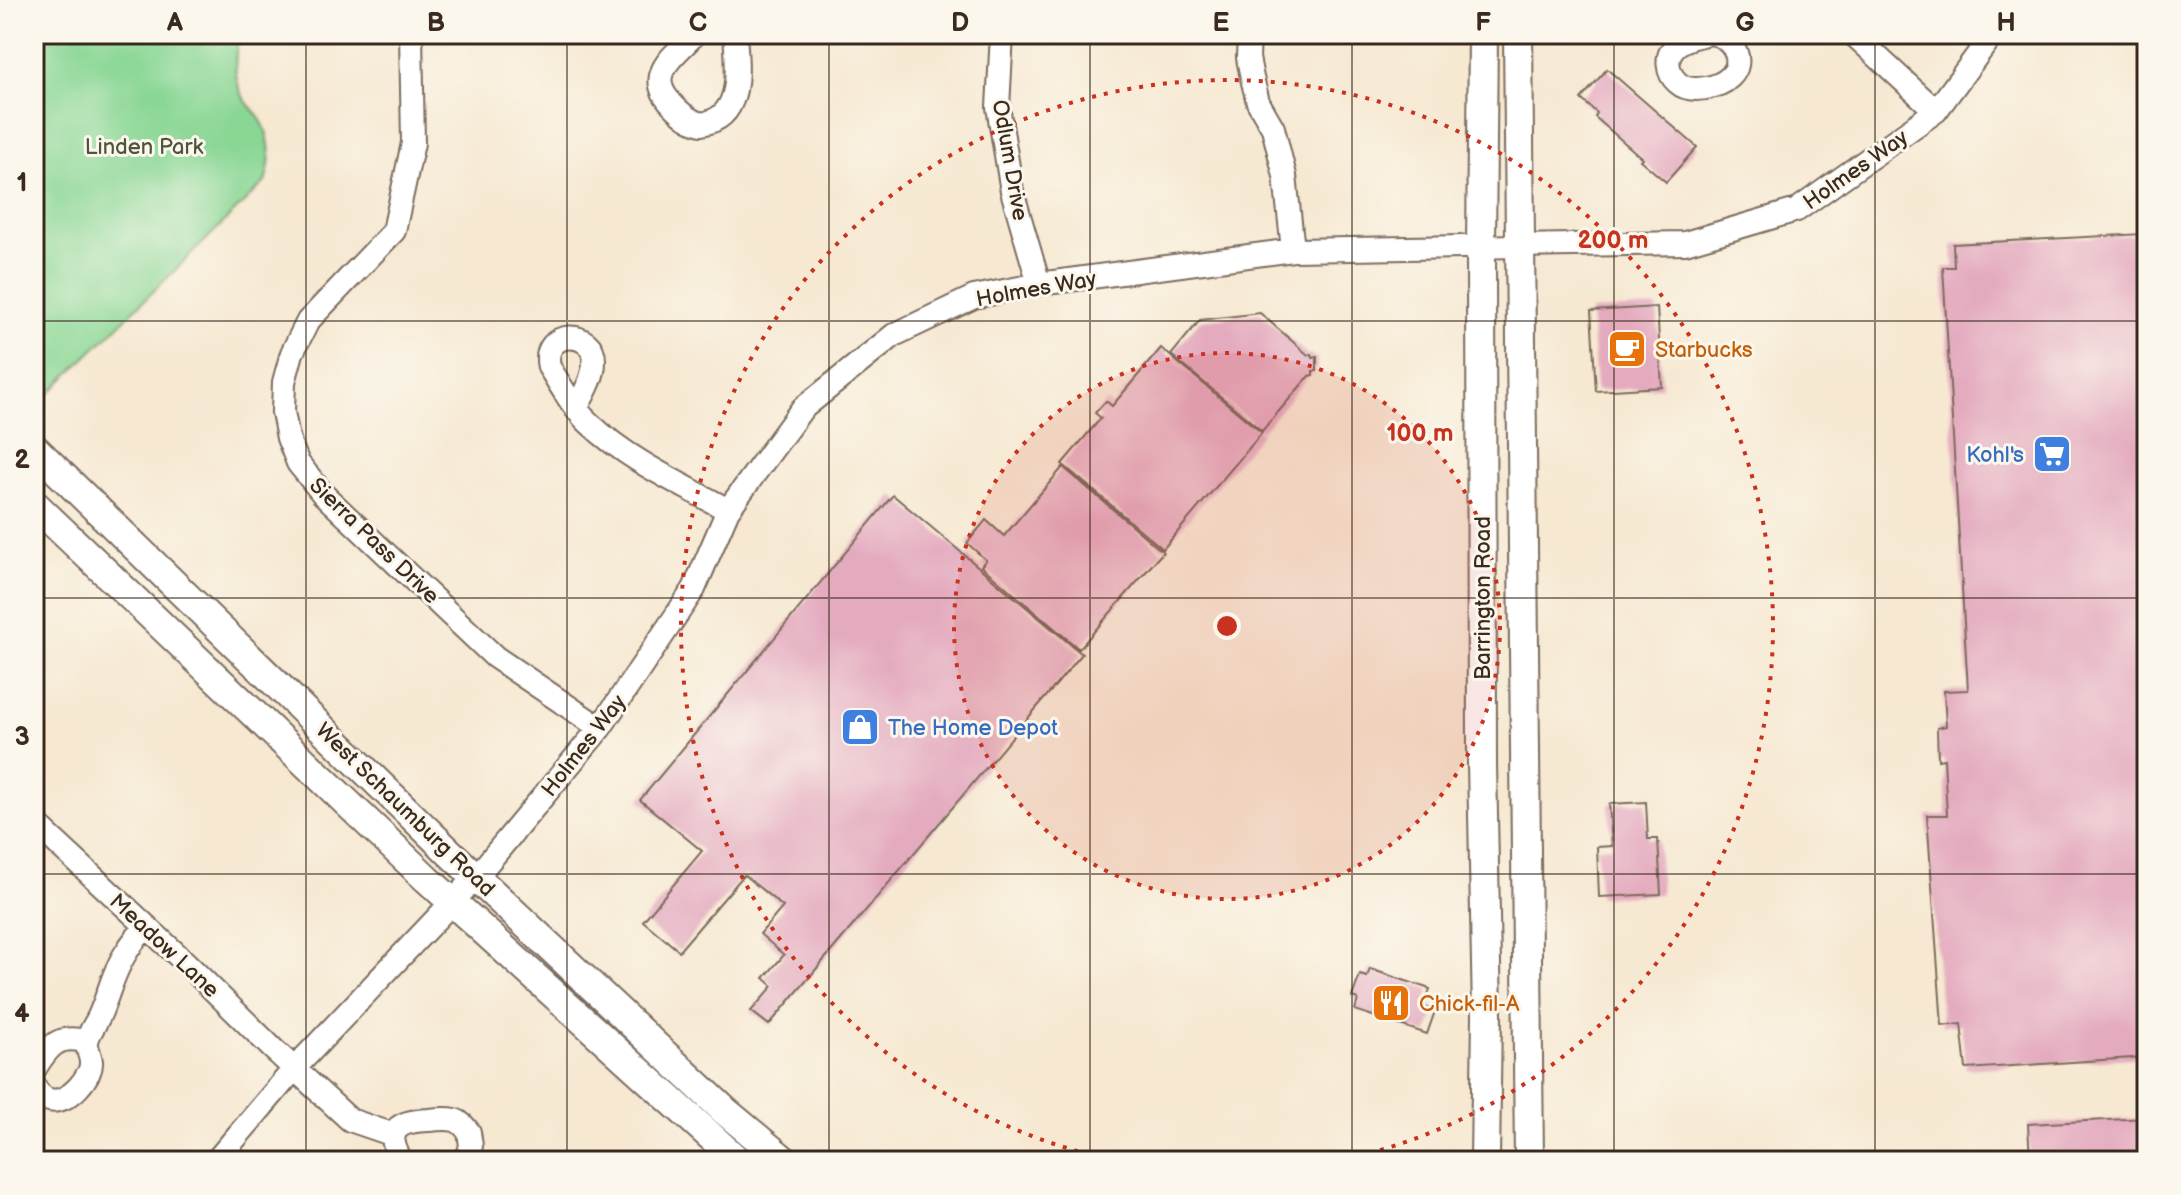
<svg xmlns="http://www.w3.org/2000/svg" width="2181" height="1195" font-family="'Balsamiq Sans',sans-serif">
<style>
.green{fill:#8ad795;stroke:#62805a;stroke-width:2}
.building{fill:#e4abbf}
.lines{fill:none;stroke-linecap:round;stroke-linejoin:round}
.minor-casing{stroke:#7c6c5d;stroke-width:26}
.major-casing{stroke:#7c6c5d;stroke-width:32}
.minor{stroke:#fff;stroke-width:22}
.major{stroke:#fff;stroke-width:28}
.grid{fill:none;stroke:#3b2a1e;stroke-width:2;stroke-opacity:0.55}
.ring{fill:none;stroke:#c8321e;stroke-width:4;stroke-dasharray:4 8}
.labels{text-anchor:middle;stroke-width:6;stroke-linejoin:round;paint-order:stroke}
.park-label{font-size:22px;fill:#4f553c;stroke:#fbf7ec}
.street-label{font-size:22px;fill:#3b2a1e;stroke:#fbf7ec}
.food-label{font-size:22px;fill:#c56008;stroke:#fbf7ec;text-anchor:start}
.shop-label{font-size:22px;fill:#366cbe;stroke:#fbf7ec;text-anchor:end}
.centre{fill:#c8321e;stroke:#fbf7ec;stroke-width:4}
.ring-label{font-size:24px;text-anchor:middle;font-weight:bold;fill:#c8321e;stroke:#fbf7ec;stroke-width:6;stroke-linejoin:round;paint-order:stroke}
.neatline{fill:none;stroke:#3b2a1e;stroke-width:3}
.grid-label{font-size:26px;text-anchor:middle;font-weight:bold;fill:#3b2a1e}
</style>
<rect width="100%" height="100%" fill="#fbf7ec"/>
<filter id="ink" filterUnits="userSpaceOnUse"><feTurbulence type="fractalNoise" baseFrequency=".0125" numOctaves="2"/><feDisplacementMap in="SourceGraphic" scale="16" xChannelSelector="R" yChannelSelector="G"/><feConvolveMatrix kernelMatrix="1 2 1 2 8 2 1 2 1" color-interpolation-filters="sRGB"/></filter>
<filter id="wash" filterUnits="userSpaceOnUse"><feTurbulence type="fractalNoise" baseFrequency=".006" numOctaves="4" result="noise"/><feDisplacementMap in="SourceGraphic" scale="32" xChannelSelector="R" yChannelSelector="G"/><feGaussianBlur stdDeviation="1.8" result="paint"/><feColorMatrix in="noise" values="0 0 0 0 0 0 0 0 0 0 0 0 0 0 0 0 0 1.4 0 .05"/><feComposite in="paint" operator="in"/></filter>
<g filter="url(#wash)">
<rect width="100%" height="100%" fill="#f6e8d1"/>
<path class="green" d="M34 34H239C235 51 233 74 240 90 243 100 252 108 258 116 272 135 272 161 265 182L34 408Z"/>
<g id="blocks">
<path class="building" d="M1607 69 1697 147 1666 182 1640 160 1642 158 1595 117 1597 113 1581 99Z
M2143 234 2145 281H2147V1057L1966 1069 1961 1024 1942 1026 1927 815H1947L1944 759 1938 760 1937 728 1946 726 1944 691 1968 690 1943 267H1954L1953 244Z
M1657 307 1662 387 1596 391 1591 311Z
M1260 313 1308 355 1312 354 1313 358 1317 357V371H1313V375L1309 376 1262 431 1171 355 1200 320Z
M1161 348 1262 433 1163 549 1062 464 1101 418 1095 413 1106 401 1112 406Z
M1063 467 1163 552 1079 649 981 566 986 560 967 543 986 520 1004 536Z
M893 495 1082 654 769 1025 751 1011 773 986 764 978 784 955 760 934 783 907 744 875 679 951 643 921 702 851 640 800Z
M1646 802 1648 839H1658L1661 894 1599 897 1597 847 1612 846 1609 804Z
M1370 969 1430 989 1424 1007 1435 1011 1427 1034 1355 1010 1358 999 1352 997 1360 975 1367 977Z
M2147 1118V1161H2030L2028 1124Z"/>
</g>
</g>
<g filter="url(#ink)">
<use href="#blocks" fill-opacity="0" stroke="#7c6c5d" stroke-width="2"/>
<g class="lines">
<defs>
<path id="minor" d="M411 34 413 143 394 231 308 321 292 353 284 382 283 412 288 438 298 463 323 494 495 657 600 728
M695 34C672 58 642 76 675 107 683 115 690 121 701 124 745 118 737 65 735 34
M1002 34 998 107 1012 191 1039 284
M1249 34 1248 58 1252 78 1258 102 1273 128 1285 176 1293 250
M1706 34C1697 36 1684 39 1677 45 1664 55 1667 74 1678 83 1690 94 1719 88 1730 77 1746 62 1734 39 1715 34
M1853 34 1936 111
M576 409C583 395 594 378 594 362 596 328 540 329 549 367 561 386 573 408 589 423 629 461 681 484 728 510
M34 822 186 963 273 1049 350 1120 394 1135
M34 1070C48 1047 58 1033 87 1042
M34 1086C50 1116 78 1094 89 1072 95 1059 86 1052 87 1042 88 1033 97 1022 100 1014 109 993 114 970 127 951 132 942 139 935 146 927
M216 1161 294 1069 476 877 600 728 694 589 728 510 802 409 894 335 974 297 1039 284 1293 250 1685 243 1797 210 1936 111 1993 34
M401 1161C383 1129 399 1121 429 1120 437 1119 447 1118 455 1120 461 1122 465 1127 469 1132L471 1146 466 1161"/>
<path id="major" d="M1483 34 1481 246 1482 764 1487 1014 1485 1161
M1518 34 1529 1161
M34 448 450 853 725 1111 785 1161
M34 504 427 879 738 1161"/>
</defs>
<use href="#minor" class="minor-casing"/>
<use href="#major" class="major-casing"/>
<use href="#minor" class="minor"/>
<use href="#major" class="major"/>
</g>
</g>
<path class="grid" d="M306 34V1161M567 34V1161M829 34V1161M1090 34V1161M1352 34V1161M1614 34V1161M1875 34V1161M34 321H2147M34 598H2147M34 874H2147"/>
<circle cx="1227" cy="626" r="273" fill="#c8321e" fill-opacity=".12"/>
<g class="ring">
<circle cx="1227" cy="626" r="273"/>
<path d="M1113 1160A546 546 0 1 1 1341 1160"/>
</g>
<defs>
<symbol id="cafe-square" viewBox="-11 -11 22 22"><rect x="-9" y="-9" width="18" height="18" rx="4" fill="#e8710a" stroke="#fbf7ec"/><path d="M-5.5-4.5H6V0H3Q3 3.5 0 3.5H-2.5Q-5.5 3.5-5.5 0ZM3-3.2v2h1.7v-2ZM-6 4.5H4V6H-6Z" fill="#fff"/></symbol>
<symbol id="supermarket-square" viewBox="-11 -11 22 22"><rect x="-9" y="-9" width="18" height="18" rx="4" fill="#3f7fe0" stroke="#fbf7ec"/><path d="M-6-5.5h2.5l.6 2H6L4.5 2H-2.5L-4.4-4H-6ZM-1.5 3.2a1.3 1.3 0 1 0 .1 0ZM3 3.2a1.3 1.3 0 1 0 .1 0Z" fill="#fff"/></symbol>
<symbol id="shop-square" viewBox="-11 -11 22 22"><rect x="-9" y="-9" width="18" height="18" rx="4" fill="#3f7fe0" stroke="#fbf7ec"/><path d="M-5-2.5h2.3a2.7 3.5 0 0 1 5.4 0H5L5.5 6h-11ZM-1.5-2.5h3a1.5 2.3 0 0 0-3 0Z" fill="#fff"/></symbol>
<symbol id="restaurant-square" viewBox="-11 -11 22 22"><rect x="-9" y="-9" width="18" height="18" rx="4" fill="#e8710a" stroke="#fbf7ec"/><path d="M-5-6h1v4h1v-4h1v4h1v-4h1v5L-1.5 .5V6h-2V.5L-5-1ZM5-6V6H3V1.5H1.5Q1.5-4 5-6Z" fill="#fff"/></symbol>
</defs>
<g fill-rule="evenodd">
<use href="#cafe-square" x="1605" y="327" width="44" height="44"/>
<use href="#supermarket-square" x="2030" y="432" width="44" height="44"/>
<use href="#shop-square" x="838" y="705" width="44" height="44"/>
<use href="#restaurant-square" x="1369" y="981" width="44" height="44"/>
</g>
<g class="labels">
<g class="park-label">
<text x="144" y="154">Linden Park</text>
</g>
<g class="street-label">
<text transform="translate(1011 160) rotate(80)" y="8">Odlum Drive</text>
<text transform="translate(1855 169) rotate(-35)" y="8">Holmes Way</text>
<text transform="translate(1036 288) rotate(-10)" y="8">Holmes Way</text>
<text transform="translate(375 540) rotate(44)" y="8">Sierra Pass Drive</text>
<text transform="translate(1482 598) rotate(-90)" y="8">Barrington Road</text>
<text transform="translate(583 745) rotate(-52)" y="8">Holmes Way</text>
<text transform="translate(406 809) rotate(44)" y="8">West Schaumburg Road</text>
<text transform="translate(165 945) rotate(43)" y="8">Meadow Lane</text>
</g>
<g class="food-label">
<text x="1655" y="357">Starbucks</text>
<text x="1419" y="1011">Chick-fil-A</text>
</g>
<g class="shop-label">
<text x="2024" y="462">Kohl's</text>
<text x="888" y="735" text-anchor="start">The Home Depot</text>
</g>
</g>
<circle cx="1227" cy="626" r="12" class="centre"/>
<g class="ring-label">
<text x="1613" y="248">200 m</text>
<text x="1420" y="441">100 m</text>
</g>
<rect width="2181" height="1195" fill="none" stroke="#fbf7ec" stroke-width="88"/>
<rect x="44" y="44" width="2093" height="1107" class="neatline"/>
<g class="grid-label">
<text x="175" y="31">A</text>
<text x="436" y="31">B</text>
<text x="698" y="31">C</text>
<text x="960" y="31">D</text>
<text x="1221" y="31">E</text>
<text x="1483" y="31">F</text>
<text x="1745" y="31">G</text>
<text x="2006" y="31">H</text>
<text x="22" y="191">1</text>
<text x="22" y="468">2</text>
<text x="22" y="745">3</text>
<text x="22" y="1022">4</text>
</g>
</svg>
